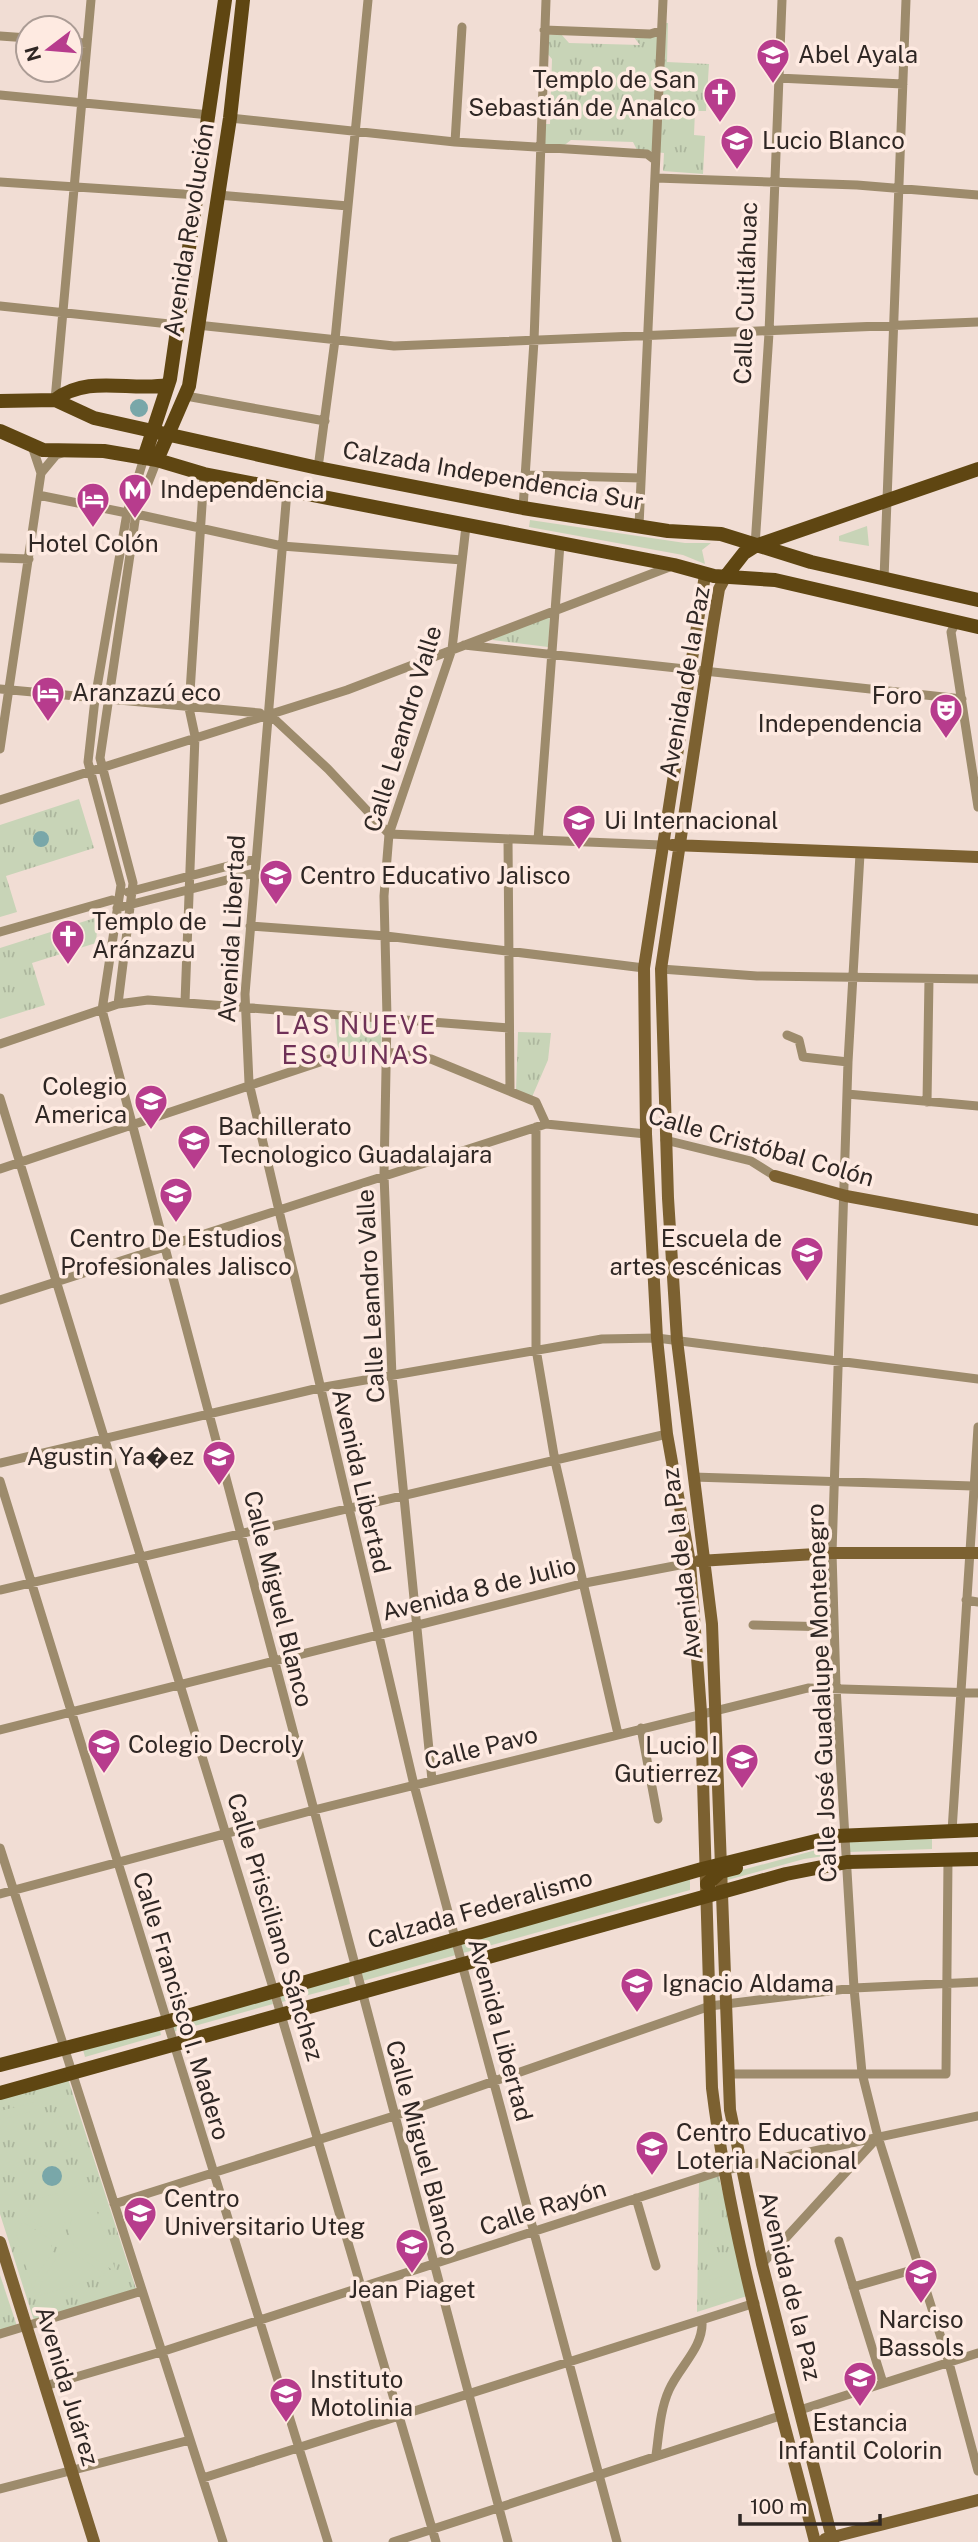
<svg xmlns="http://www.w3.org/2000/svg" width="978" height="2542" font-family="'Public Sans',sans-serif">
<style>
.grass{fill:url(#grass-tufts)}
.garden{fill:#c8d4b7}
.water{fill:#79a7a9}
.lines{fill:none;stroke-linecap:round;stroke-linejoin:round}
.street{stroke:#9d8b6c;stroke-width:9}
.secondary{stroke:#7c6131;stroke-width:12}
.primary{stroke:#5f4612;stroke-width:14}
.labels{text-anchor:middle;stroke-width:7;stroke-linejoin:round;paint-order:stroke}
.poi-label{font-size:24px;fill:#2f2724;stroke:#feeae1;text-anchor:start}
.street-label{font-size:24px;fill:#2f2724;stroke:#feeae1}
.neighbourhood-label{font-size:26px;letter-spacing:2px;fill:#6f3157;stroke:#feeae1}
</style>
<defs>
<pattern id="grass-tufts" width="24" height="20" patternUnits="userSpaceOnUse" patternTransform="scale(1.75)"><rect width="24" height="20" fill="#c8d4b7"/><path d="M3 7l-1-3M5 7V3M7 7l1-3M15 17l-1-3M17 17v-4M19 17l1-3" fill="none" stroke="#acb69d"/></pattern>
</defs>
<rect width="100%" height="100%" fill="#f1ddd4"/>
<path class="grass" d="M665 23H668L667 62 709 64 706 111H695L694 135 705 136 703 174 663 171 664 153 637 150 633 142 571 140 562 147 543 145 542 124H550L552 59 545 51 547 35 561 34 569 43 640 45 633 36H653Z
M550 616 548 647 493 640V636Z
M79 799 94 848 6 876 17 912 0 917V825Z
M98 917 96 943 32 963 45 1005 0 1019V948Z
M335 1019 381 1021 382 1056 354 1055 339 1059Z
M518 1032 551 1033 548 1060 532 1097 516 1091Z
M67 2076 138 2295 36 2327 0 2214V2095Z
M718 2172 747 2296 697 2312 699 2179Z
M0 2275 19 2332 0 2338Z"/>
<path class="garden" d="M530 520 685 543H711L702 550 705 564 683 555 529 527Z
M867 526 869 546 839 541V536Z
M932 1838V1849L849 1852 848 1842Z
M838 1844V1854L804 1859 724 1881V1875Z
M690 1878V1890L463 1953 460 1942Z
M452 1944 456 1955 359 1982 356 1971Z
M348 1973 350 1984 282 2002 279 1992Z
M270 1994 273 2004 173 2032 170 2022Z
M159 2025 161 2035 85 2057 82 2046Z
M35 2102 37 2110 0 2120V2111Z
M61 2116 72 2150 65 2152 54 2119Z
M88 2183 116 2272 74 2246 68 2232 72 2218 63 2191Z
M57 2193 66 2220 62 2230 53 2234 25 2217 34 2200Z
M717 2196 727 2242 708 2248 709 2198Z
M23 2222 50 2239 53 2252 38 2273 33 2290 16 2234Z
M71 2251 106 2275 38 2296 43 2278 59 2255Z
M731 2274 737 2293 711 2301 706 2281Z"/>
<path class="water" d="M130 408a9 9 0 1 1 18 0a9 9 0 1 1-18 0Z
M33 839a8 8 0 1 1 16 0a8 8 0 1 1-16 0Z
M42 2176a10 10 0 1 1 20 0a10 10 0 1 1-20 0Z"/>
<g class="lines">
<path class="street" d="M544 30 650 34 660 31
M0 36 28 38
M70 42 87 43
M778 78 903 84
M0 95 210 115
M230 118 455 142 647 154 655 160
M455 142 462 27
M656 178 857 185 978 195
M0 182 198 195
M218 195 348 206
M0 306 179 325
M197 325 394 346 978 322
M186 396 325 421
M55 400 91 0
M144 458 127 513 95 699 88 762 121 885 102 1010 508 2542
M318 468 335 340 368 0
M41 473 56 455 62 453
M526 475 641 478
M287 491 245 994 249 1083 414 1785 617 2542
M38 495 127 513
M523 508 534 341 546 0
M136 514 282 546 462 560
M639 526 663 0
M755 546 769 333 782 0
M0 558 29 559
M884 579 906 0
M956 622 951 632 978 807
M464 645 962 699
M0 689 260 713
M269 714 328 769 389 834
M0 749 41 473 32 446
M0 800 347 690 672 566
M389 834 661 845
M508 839 510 1091
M538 840 560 544
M860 854 848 1062 832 1553 836 1687 854 1988 862 2073 878 2137 949 2363 978 2471
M128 892 255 859
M117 908 254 873
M250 926 386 936 644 968
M0 932 112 900
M661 969 757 976 978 979
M185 1002 195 736 189 708 204 474
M118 1004 133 883 100 758 136 514 157 460
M787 1035 799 1040 803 1057 848 1062
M0 1044 118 1004 148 1000 509 1028
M387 1052 431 1059 536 1102 546 1124 646 1134
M847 1094 978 1106
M0 1098 274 1991 436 2542
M927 1102 929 979
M536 1127V1349L555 1461 618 1734
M665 1140 751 1161 775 1176
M0 1169 329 1059
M0 1300 546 1124
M0 1463 319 1388 602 1339 657 1338 978 1379
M693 1477 973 1486
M0 1481 328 2542
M0 1590 667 1434
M966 1600 978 1602
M753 1625 834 1627
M641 1728 658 1819
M0 1730 585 1583 690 1563
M432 1780 392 1376 384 1175 387 1017 384 896 389 834 452 649 466 526
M952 1831 978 1427
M0 1848 223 2542
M0 1894 314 1810 808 1688 978 1693
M729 2074H946L948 1860
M636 2198 656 2266
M114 2204 394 2116 710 2006 854 1988 978 1982
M839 2241 883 2383
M762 2264 878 2137
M853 2287 919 2268
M0 2334 142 2291
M45 2386 161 2352 721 2171 978 2116
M800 2410 978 2353
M656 2455C659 2434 660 2410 669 2390 679 2367 704 2347 702 2321
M203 2478 755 2303
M0 2489 190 2440
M393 2542 783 2415"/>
<path class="secondary" d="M705 575 644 968 646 1134 657 1338 667 1434 690 1563 701 1712 712 2088C731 2242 777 2393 815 2542
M726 576 719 589 713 625 661 969 668 1198 677 1340 712 1624 730 2110 762 2264 833 2542
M672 845 978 857
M775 1176 846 1196 978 1220
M699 1561 832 1553H978
M0 2242 94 2542
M825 2539 978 2500"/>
<path class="primary" d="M55 400C88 374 131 392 168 385
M0 401 55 400 94 418 318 468 523 508 668 531 721 534 811 562 978 600
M0 431 43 450 104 451 157 460 204 474 674 565 714 576 775 580 978 627
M144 458 170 379 225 0
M157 460 189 386 230 118 243 0
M726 576 744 553 755 546 978 469
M707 1884 720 1872 736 1868
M0 2065 166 2022 702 1869 836 1836 978 1830
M0 2093 786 1874 847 1862 978 1859"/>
</g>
<defs>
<symbol id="school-pin" viewBox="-11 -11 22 30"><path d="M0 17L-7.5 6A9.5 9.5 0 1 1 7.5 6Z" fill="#b73c8d" stroke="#feeae1"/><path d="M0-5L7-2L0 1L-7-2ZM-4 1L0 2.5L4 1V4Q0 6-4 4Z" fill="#fff"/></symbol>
<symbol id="church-pin" viewBox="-11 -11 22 30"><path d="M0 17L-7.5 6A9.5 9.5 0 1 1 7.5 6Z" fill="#b73c8d" stroke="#feeae1"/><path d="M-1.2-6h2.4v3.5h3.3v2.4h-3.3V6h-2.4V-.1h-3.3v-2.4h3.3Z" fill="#fff"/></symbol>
<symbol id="metro-pin" viewBox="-11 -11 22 30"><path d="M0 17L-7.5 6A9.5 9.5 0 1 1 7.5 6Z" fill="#b73c8d" stroke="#feeae1"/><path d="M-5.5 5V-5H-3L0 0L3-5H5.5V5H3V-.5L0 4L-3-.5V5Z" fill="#fff"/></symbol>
<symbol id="hotel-pin" viewBox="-11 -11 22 30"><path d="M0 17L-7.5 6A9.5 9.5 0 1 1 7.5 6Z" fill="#b73c8d" stroke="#feeae1"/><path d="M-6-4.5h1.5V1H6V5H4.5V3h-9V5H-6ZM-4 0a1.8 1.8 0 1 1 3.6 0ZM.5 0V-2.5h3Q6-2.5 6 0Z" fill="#fff"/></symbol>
<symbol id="theatre-pin" viewBox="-11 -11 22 30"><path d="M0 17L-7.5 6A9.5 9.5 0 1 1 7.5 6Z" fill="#b73c8d" stroke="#feeae1"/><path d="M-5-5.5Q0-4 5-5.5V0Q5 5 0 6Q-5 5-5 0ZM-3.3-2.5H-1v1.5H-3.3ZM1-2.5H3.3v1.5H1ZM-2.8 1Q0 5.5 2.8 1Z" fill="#fff"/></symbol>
<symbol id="university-pin" viewBox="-11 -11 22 30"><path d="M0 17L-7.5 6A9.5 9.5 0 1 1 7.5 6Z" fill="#b73c8d" stroke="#feeae1"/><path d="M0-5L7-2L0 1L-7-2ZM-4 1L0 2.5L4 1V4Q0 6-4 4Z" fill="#fff"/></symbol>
</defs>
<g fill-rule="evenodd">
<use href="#school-pin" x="754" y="36" width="38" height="52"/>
<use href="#church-pin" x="701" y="75" width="38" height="52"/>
<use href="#school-pin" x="718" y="122" width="38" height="52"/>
<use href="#metro-pin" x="116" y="471" width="38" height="52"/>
<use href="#hotel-pin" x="74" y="480" width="38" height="52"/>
<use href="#hotel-pin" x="29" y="674" width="38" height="52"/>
<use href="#theatre-pin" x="927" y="691" width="38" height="52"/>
<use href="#university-pin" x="560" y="802" width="38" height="52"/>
<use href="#school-pin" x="257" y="857" width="38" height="52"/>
<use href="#church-pin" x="49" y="917" width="38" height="52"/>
<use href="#school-pin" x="132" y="1082" width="38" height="52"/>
<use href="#university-pin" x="175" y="1122" width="38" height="52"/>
<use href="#university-pin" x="157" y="1175" width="38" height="52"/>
<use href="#school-pin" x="788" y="1234" width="38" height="52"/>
<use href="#school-pin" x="200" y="1438" width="38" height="52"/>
<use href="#university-pin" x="85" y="1726" width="38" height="52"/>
<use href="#school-pin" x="723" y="1741" width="38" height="52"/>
<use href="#school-pin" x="618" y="1965" width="38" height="52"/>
<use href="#university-pin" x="633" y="2128" width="38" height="52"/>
<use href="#university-pin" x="121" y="2194" width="38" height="52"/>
<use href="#school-pin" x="393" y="2226" width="38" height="52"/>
<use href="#school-pin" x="902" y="2256" width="38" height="52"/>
<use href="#school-pin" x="841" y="2359" width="38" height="52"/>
<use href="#university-pin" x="267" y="2375" width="38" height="52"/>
</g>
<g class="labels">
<g class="poi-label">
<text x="798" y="63">Abel Ayala</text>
<text x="696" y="88" text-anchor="end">Templo de San<tspan x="696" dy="28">Sebastián de Analco</tspan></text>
<text x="762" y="149">Lucio Blanco</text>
<text x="160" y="498">Independencia</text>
<text x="93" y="552" text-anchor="middle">Hotel Colón</text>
<text x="72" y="701">Aranzazú eco</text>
<text x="922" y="704" text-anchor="end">Foro<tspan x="922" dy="28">Independencia</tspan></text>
<text x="604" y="829">Ui Internacional</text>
<text x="300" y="884">Centro Educativo Jalisco</text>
<text x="92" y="930">Templo de<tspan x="92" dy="28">Aránzazu</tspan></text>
<text x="127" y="1095" text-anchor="end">Colegio<tspan x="127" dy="28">America</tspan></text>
<text x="218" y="1135">Bachillerato<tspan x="218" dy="28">Tecnologico Guadalajara</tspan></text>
<text x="176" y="1247" text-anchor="middle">Centro De Estudios<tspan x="176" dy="28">Profesionales Jalisco</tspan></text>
<text x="782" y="1247" text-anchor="end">Escuela de<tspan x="782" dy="28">artes escénicas</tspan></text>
<text x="194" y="1465" text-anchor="end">Agustin Ya�ez</text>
<text x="128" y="1753">Colegio Decroly</text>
<text x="718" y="1754" text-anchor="end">Lucio I<tspan x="718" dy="28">Gutierrez</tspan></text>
<text x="662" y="1992">Ignacio Aldama</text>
<text x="676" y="2141">Centro Educativo<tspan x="676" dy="28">Loteria Nacional</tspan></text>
<text x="164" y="2207">Centro<tspan x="164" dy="28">Universitario Uteg</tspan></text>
<text x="412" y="2298" text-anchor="middle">Jean Piaget</text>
<text x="921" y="2328" text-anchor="middle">Narciso<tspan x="921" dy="28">Bassols</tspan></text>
<text x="310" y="2388">Instituto<tspan x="310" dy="28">Motolinia</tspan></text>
<text x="860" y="2431" text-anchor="middle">Estancia<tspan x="860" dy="28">Infantil Colorin</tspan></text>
</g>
<g class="street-label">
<text transform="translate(189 230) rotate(-81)" y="8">Avenida Revolución</text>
<text transform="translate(746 293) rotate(-88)" y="8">Calle Cuitláhuac</text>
<text transform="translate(493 476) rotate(10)" y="8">Calzada Independencia Sur</text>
<text transform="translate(685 682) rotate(-80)" y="8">Avenida de la Paz</text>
<text transform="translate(403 729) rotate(-73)" y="8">Calle Leandro Valle</text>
<text transform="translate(232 929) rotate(-87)" y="8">Avenida Libertad</text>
<text transform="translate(761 1147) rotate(16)" y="8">Calle Cristóbal Colón</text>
<text transform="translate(371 1296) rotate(-93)" y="8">Calle Leandro Valle</text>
<text transform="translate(361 1481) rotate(77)" y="8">Avenida Libertad</text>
<text transform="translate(682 1564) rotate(-97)" y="8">Avenida de la Paz</text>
<text transform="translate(479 1589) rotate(-14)" y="8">Avenida 8 de Julio</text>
<text transform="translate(278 1599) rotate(76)" y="8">Calle Miguel Blanco</text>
<text transform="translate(822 1693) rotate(-92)" y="8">Calle José Guadalupe Montenegro</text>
<text transform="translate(481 1748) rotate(-14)" y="8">Calle Pavo</text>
<text transform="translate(480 1909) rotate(-16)" y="8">Calzada Federalismo</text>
<text transform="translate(275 1927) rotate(73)" y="8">Calle Prisciliano Sánchez</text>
<text transform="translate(181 2006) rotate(73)" y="8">Calle Francisco I. Madero</text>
<text transform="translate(500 2030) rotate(75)" y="8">Avenida Libertad</text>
<text transform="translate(422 2148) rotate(75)" y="8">Calle Miguel Blanco</text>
<text transform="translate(543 2208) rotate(-18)" y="8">Calle Rayón</text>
<text transform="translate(790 2286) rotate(76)" y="8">Avenida de la Paz</text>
<text transform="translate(67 2386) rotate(73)" y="8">Avenida Juárez</text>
</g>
<g class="neighbourhood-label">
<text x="356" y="1034">LAS NUEVE<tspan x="356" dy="30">ESQUINAS</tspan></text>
</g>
</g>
<g transform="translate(49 49) rotate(254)"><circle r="33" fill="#feeae1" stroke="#ab9c95" stroke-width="2"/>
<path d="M0-5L12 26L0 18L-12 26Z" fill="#b73c8d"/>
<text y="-10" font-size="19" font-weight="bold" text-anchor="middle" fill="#2f2724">N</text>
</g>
<path d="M740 2514v10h140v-10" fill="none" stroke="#2f2724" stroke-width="3.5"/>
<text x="750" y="2514" font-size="21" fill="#2f2724" stroke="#feeae1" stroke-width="5" paint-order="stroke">100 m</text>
</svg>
